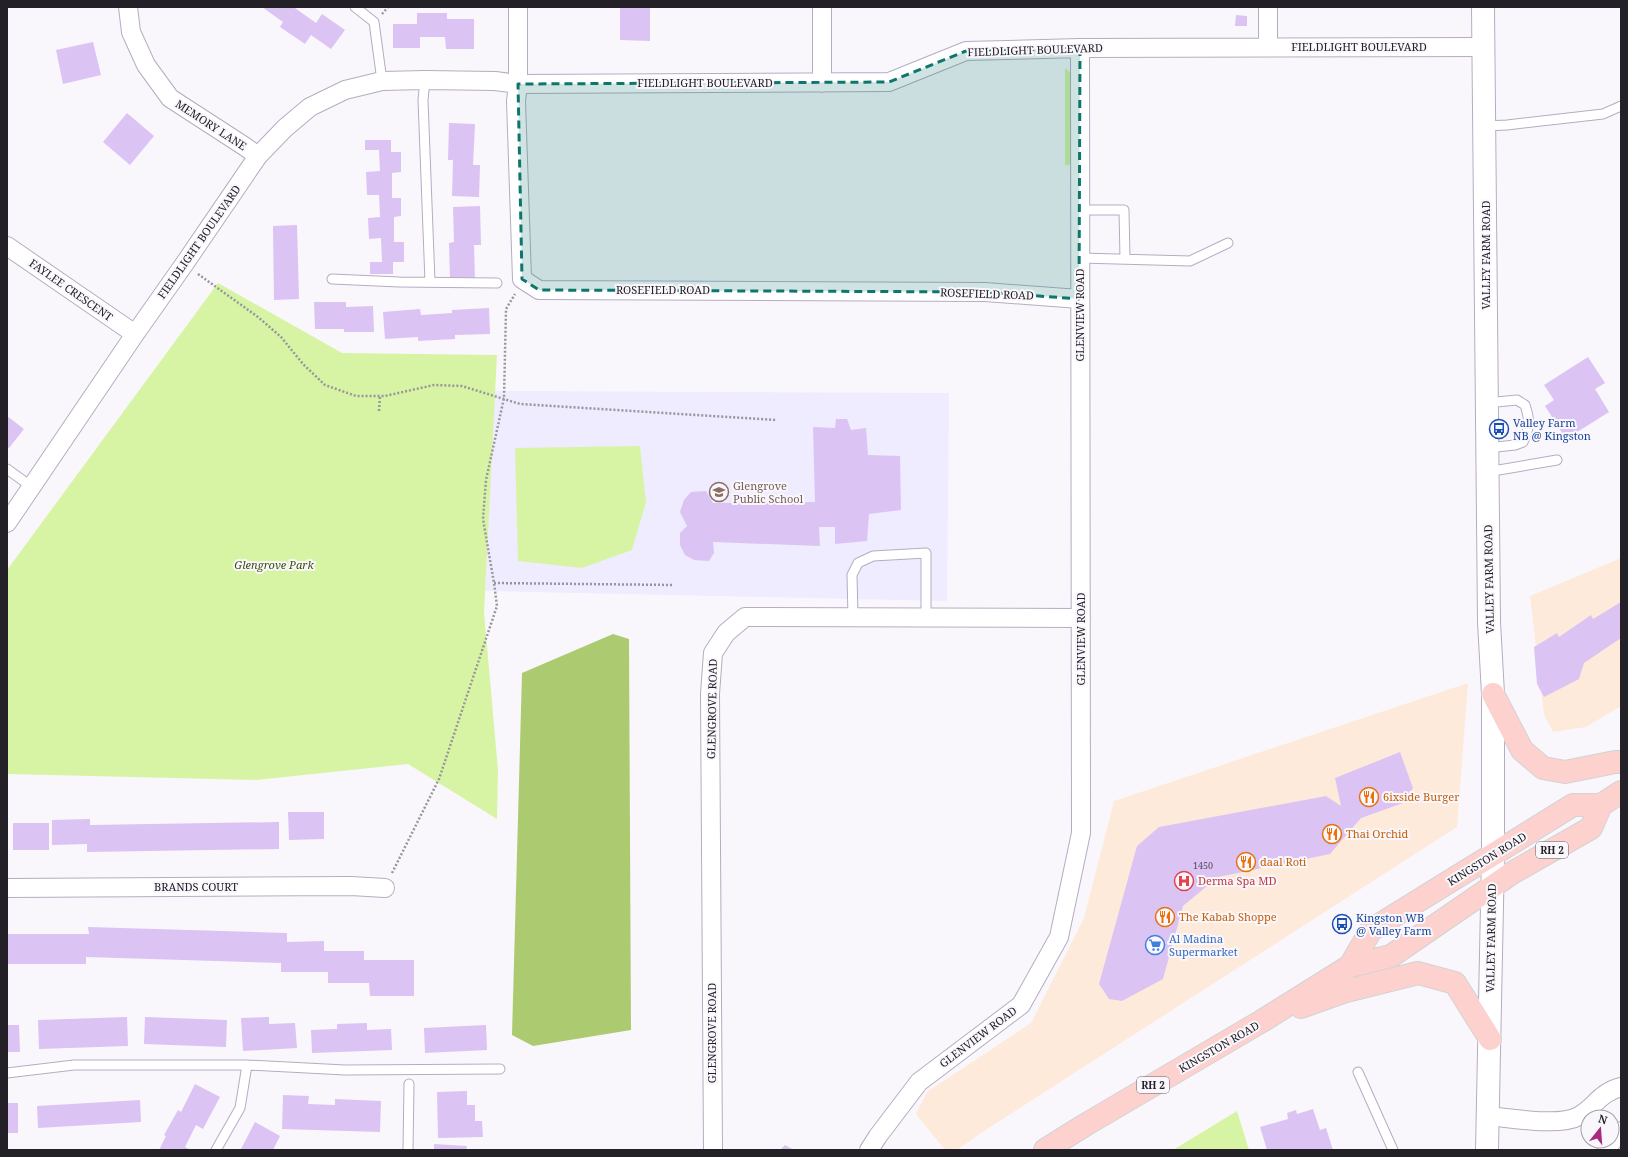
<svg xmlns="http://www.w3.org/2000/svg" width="1628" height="1157" font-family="'Noto Serif',serif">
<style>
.commercial{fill:#feeadb}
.education{fill:#eeecfe}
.green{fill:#d7f4a5}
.forest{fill:#accb71}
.building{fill:#dbc3f4}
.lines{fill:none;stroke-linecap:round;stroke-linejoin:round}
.lane-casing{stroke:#b6acc2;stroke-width:11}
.street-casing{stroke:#b6acc2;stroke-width:20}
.secondary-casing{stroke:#b6acc2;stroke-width:24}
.primary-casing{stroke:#d3d2d4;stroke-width:24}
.path{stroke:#98969c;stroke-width:2.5;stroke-dasharray:2 2;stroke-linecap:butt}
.lane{stroke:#fff;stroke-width:9}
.street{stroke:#fff;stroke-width:18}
.secondary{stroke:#fff;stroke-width:22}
.primary{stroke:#fdd2ce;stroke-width:22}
.marked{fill:#0f766e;fill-opacity:0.2;stroke:#0f766e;stroke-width:3;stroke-dasharray:8 5;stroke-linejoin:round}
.labels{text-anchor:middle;stroke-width:4;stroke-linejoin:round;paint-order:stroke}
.number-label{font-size:9px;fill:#52495b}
.shield{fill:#f9f7fc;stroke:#646068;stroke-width:1}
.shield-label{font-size:10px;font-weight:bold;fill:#242028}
.street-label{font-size:11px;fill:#242028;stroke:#f9f7fc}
.transit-label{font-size:11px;fill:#164399;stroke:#f9f7fc;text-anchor:start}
.education-label{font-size:11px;fill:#785e54;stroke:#f9f7fc;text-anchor:start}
.park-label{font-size:11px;font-style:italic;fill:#394c09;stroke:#f9f7fc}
.food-label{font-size:11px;fill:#c56008;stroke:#f9f7fc;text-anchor:start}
.health-label{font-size:11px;fill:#be3a42;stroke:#f9f7fc;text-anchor:start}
.shop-label{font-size:11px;fill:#366cbe;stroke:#f9f7fc;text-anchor:start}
</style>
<rect width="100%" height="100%" fill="#f9f7fc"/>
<path class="commercial" d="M1621 558V706L1586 727 1553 732 1544 715 1530 596Z
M1468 683 1457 827 984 1131 957 1150H945L916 1114 927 1092 1031 1023 1084 918 1114 801Z"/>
<path class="education" d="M494 391 949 393 947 601 485 591Z"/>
<path class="green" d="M1065 68 1072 74 1071 165H1065Z
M218 283 342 353 497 355 484 612 498 770 497 819 408 764 256 780 7 774V570Z
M640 446 646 502 632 550 582 568 518 561 515 448Z
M1237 1111 1249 1150H1173Z"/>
<path class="forest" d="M613 634 629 639 631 1030 533 1046 512 1035 522 673Z"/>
<path class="building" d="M262 7H296L295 8 316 23 322 14 345 30 331 49 311 35 305 44 280 27 283 22Z
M620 7H650V41L620 40Z
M417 13H447V19H474V49H446L445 37H420V48H393V24H417Z
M1236 15 1247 16V26H1235Z
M93 42 101 75 63 84 56 50Z
M127 113 154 136 130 165 103 142Z
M449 123 475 124 473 165H480L479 197 452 196 453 160H448Z
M365 140H391V152H401V172L392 173V198H401V216L394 217V242H404V262H393V274H370V262H382L381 238 369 239 368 218 380 217 379 195H367L366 172 380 171 379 150H365Z
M480 206 481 245H474L475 279H450L449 243 454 242 453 207Z
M297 225 299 299 274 300 273 226Z
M314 302H346V307L373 306 374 332H344V329H315Z
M489 308 490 334 455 335V339L418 341V337L385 339 383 312 420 309 421 315 452 313V310Z
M1588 357 1605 383 1595 389 1609 412 1566 439 1545 406 1554 400 1544 385Z
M7 416 24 429 9 448 7 447Z
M836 419H847L851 430 866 428 868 455 900 456 901 510 869 514 867 541 835 544V527H819L820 546 713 542 714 553 709 561 694 560 685 555 680 545V533L687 526 680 512 684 500 691 492 706 491 713 503 815 502 813 427 835 428Z
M1621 602V638L1584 663 1579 679 1544 697 1537 684 1534 647 1557 633 1559 637 1591 615 1593 619Z
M1400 752 1413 788 1403 803 1361 818 1330 854 1218 877 1183 906 1163 979 1122 1001 1109 999 1099 984 1137 846 1159 827 1326 796 1341 806 1335 778Z
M288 812H324V839L289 840Z
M90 819V825L279 822V849L87 852V844L52 845V820Z
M13 823H49V850H13Z
M88 927 287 933V942L324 941V951H364V960H414V996H370L369 983H328V972H281V963L86 957V964H7V934H89Z
M127 1017 128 1046 39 1049 38 1020Z
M145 1017 227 1020 226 1047 144 1044Z
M269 1017V1024L295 1023 297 1048 243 1051 241 1018Z
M367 1023V1030L391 1029 392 1050 312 1053 311 1030 337 1029V1024Z
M7 1025H19L20 1052H7Z
M486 1025 487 1050 425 1053 424 1028Z
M195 1084 220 1097 203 1129 196 1125 185 1147 191 1150H159L166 1136 164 1135 178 1110 181 1112Z
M467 1091V1105H475V1121H482L483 1137 438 1138 437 1092Z
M283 1095 309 1096 308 1104 335 1105V1099L381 1101 380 1132 282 1129Z
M140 1100 141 1122 38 1128 37 1106Z
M7 1103H18V1133H7Z
M1313 1109 1320 1130 1326 1128 1333 1150H1267L1260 1127 1288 1119 1287 1113 1296 1110 1297 1114Z
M255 1122 280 1136 273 1150H243L241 1149Z
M434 1144 467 1146 466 1150H434Z
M785 1145 794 1150H780Z"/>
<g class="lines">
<defs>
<path id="lane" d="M355 7 374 22 382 81
M425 80 423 100 430 282
M1485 126 1507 125 1603 114 1621 106
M1080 210H1124L1125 259
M1080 258 1190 261 1228 243
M332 279 399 282 497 283
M1486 403 1517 400 1525 405C1530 420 1530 427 1523 442L1515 445 1487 448
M7 469 32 487
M1487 472 1557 460
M853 617 852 575 858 563 873 556 926 553V617
M1358 1072 1393 1150
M7 1073 74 1065H247L345 1070 500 1069
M216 1150 240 1108 247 1065
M408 1150 409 1084"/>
<path id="street" d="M128 7 131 32 146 65 170 98 244 146 258 156
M518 7V84L516 101 522 279 539 290 985 292 1079 299
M1268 46V7
M822 83V7
M7 246 135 334
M7 523 135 334 185 263 258 156 285 128 310 107 345 90 382 81 425 80 495 81 518 84 889 82 966 51 1080 48 1483 47
M7 888 351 886 385 888
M1488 1116C1511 1118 1560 1127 1579 1116 1596 1106 1599 1093 1621 1087
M713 1150 710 694 713 653 726 633 745 617 1081 618
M869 1150 878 1136 919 1082 1021 1005 1059 937 1081 833 1080 48
M1607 1150 1608 1146 1621 1131"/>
<path id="secondary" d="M1483 7 1489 622 1493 694V856L1487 1150"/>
<path id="primary" d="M1493 694 1522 750 1543 768 1565 772 1615 762H1621
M1350 966 1371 930 1573 805H1601
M1301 1007 1346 991 1418 973 1455 983 1490 1039
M1045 1150 1085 1125 1262 1021 1350 966 1391 956 1512 873 1591 828 1601 805 1621 792"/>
</defs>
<use href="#lane" class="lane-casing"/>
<use href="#street" class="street-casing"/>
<use href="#secondary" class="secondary-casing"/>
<use href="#primary" class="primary-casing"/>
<path class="path" d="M382 14 388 7
M198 274 258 317 281 337 303 364 325 385 356 396H385L434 385 462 386 520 404 776 420
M379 411 380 396
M494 583 674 585
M392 873 439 779 497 606 494 583 483 519 486 480 504 398 506 309 515 294"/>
<use href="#lane" class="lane"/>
<use href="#street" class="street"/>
<use href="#secondary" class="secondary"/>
<use href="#primary" class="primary"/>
</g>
<path class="marked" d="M1080 48 1079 299 985 292 539 290 522 279 518 84 889 82 966 51Z"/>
<defs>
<symbol id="bus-ring" viewBox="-11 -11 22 22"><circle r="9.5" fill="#f9f7fc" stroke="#1a4fb4" stroke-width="1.5"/><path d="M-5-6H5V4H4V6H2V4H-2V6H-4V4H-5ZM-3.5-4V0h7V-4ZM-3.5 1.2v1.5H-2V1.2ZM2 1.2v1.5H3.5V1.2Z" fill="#1a4fb4"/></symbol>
<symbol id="school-ring" viewBox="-11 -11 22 22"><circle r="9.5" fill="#f9f7fc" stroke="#8d6e63" stroke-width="1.5"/><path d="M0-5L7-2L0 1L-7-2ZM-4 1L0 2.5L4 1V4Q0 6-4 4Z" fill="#8d6e63"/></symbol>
<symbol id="restaurant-ring" viewBox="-11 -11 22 22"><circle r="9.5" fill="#f9f7fc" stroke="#e8710a" stroke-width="1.5"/><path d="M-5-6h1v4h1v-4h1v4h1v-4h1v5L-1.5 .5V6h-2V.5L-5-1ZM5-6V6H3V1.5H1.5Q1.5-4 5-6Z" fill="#e8710a"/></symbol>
<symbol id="hospital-ring" viewBox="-11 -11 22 22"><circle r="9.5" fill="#f9f7fc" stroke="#e0444e" stroke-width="1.5"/><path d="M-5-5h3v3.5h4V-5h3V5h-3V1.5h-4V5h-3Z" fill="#e0444e"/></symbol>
<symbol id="supermarket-ring" viewBox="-11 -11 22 22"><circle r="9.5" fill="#f9f7fc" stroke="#3f7fe0" stroke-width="1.5"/><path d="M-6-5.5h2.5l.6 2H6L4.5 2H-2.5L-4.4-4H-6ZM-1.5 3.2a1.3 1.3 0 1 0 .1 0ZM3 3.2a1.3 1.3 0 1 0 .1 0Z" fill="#3f7fe0"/></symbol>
</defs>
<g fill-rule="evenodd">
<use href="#bus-ring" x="1488" y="418" width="22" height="22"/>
<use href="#school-ring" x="708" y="481" width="22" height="22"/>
<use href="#restaurant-ring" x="1358" y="786" width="22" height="22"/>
<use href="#restaurant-ring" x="1321" y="823" width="22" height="22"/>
<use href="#restaurant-ring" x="1235" y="851" width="22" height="22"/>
<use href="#hospital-ring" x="1173" y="870" width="22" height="22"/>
<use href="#restaurant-ring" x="1154" y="906" width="22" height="22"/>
<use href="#bus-ring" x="1331" y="913" width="22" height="22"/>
<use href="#supermarket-ring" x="1144" y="934" width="22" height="22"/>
</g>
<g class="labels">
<g class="number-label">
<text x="1203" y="869">1450</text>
</g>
<g class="shield">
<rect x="1536" y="842" width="32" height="16" rx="3"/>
<rect x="1137" y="1077" width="32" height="16" rx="3"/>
</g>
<g class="shield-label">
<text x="1552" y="854">RH 2</text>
<text x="1153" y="1089">RH 2</text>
</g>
<g class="street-label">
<text x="1359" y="51">FIELDLIGHT BOULEVARD</text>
<text transform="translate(1035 50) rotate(-2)" y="4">FIELDLIGHT BOULEVARD</text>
<text x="705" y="87">FIELDLIGHT BOULEVARD</text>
<text transform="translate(211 125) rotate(33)" y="4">MEMORY LANE</text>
<text transform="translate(199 242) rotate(-55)" y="4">FIELDLIGHT BOULEVARD</text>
<text transform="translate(1486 255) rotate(-90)" y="4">VALLEY FARM ROAD</text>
<text transform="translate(71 290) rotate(35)" y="4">FAYLEE CRESCENT</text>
<text x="663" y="294">ROSEFIELD ROAD</text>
<text transform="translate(987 294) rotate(2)" y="4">ROSEFIELD ROAD</text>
<text transform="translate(1080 315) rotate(-90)" y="4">GLENVIEW ROAD</text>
<text transform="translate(1489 579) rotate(-91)" y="4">VALLEY FARM ROAD</text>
<text transform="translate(1081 639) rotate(-90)" y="4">GLENVIEW ROAD</text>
<text transform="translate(712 709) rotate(-89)" y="4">GLENGROVE ROAD</text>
<text transform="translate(1487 859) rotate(-32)" y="4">KINGSTON ROAD</text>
<text x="196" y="891">BRANDS COURT</text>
<text transform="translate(1491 938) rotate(-89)" y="4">VALLEY FARM ROAD</text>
<text transform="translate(712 1033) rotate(-90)" y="4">GLENGROVE ROAD</text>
<text transform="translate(978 1037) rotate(-37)" y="4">GLENVIEW ROAD</text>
<text transform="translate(1219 1047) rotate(-30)" y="4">KINGSTON ROAD</text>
</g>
<g class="transit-label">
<text x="1513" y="427">Valley Farm<tspan x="1513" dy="13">NB @ Kingston</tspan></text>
<text x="1356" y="922">Kingston WB<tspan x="1356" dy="13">@ Valley Farm</tspan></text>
</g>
<g class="education-label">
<text x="733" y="490">Glengrove<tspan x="733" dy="13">Public School</tspan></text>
</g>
<g class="park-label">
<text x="274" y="569">Glengrove Park</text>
</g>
<g class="food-label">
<text x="1383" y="801">6ixside Burger</text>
<text x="1346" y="838">Thai Orchid</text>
<text x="1260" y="866">daal Roti</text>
<text x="1179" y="921">The Kabab Shoppe</text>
</g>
<g class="health-label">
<text x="1198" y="885">Derma Spa MD</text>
</g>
<g class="shop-label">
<text x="1169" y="943">Al Madina<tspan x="1169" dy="13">Supermarket</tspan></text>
</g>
</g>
<rect width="1628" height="1157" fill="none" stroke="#242028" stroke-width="16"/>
<g transform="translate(1600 1129) rotate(17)"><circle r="19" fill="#f9f7fc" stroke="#a4a1a7"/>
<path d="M0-3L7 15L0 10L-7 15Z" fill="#a72a7d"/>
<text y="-6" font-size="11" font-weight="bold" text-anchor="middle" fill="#242028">N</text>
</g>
</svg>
